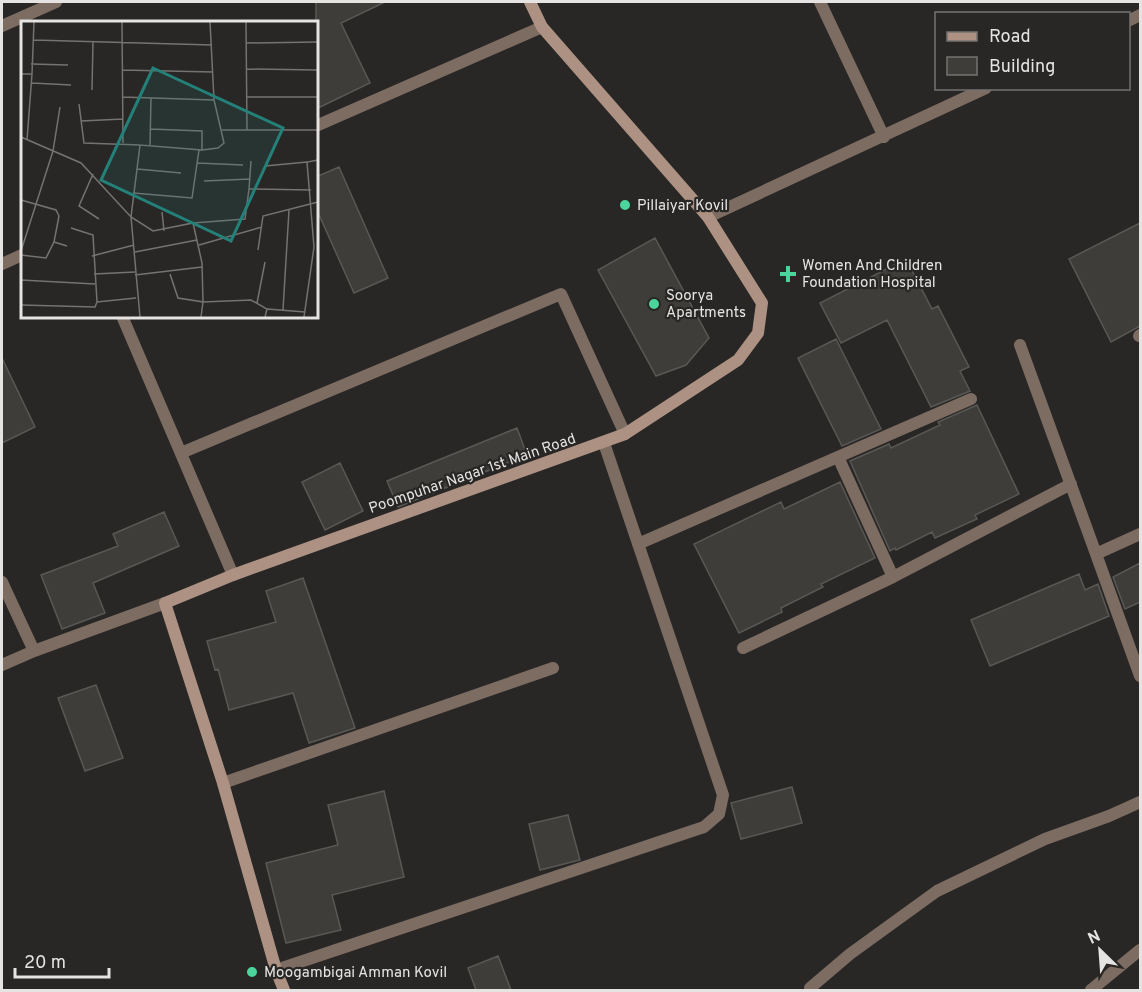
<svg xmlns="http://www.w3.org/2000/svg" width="1142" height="992" font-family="Overpass,sans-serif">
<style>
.building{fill:#3e3d3a;stroke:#595855;stroke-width:1.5}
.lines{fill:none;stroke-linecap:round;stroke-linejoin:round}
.minor{stroke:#7c6c62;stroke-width:12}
.secondary{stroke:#ad9283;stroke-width:12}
.poi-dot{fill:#4bd49b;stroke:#292725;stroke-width:2}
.labels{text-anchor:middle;stroke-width:4.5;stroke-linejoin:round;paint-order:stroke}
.poi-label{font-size:15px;fill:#e6e4e3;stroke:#292725;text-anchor:start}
.street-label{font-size:15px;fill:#e6e4e3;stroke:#292725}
.inset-road{fill:none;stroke:#757371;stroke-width:1.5}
.view{fill:#24817a;fill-opacity:0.15;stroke:#24817a;stroke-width:3}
.inset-edge{fill:none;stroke:#e6e4e3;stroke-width:3}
</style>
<rect width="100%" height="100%" fill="#292725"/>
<path class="building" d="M316 2H385L341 23 370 83 316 109Z
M339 167 388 278 354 293 316 208V177Z
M1140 223V326L1111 342 1069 259Z
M655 238 709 338 686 365 656 376 598 270Z
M906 259 932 309 938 306 969 367 960 371 970 391 931 407 887 320 841 343 820 303Z
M836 339 881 429 842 446 798 358Z
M2 358 35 427 2 443Z
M977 405 1019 494 975 515 977 519 935 538 932 532 896 550 895 548 890 551 850 461 889 444 891 448 940 425 938 422Z
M517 428 527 455 398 507 387 481Z
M340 463 363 511 325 530 302 482Z
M840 482 875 558 821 584 823 587 781 608 782 612 739 633 694 544 781 502 784 509Z
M164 512 179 546 93 583 105 613 62 629 41 575 118 546 113 534Z
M1140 563V602L1125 609 1113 577Z
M1079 574 1085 590 1098 584 1109 616 990 666 971 620Z
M303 578 355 728 309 743 293 693 229 710 218 669 215 670 207 641 276 622 266 591Z
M96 685 123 758 85 771 58 698Z
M792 787 802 823 741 839 731 803Z
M384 791 404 877 332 895 341 930 286 943 266 863 338 845 328 805Z
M568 815 580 860 540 870 529 824Z
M498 956 511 990H476L468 968Z"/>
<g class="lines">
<path class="minor" d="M820 2 884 137
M1128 21 1140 15
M2 26 56 2
M316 126 542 27
M708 217 986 88
M2 264 22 255
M122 316 233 575
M1139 336 1140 335
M1020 345 1096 554
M181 453 561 294 625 434
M838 457 893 577
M1140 534 1096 554 1140 676
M638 544 971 399
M2 582 34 651
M743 648 893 577 1071 484
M2 665 34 651 165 603
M223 783 553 668
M276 970 704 827 719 814 723 795 604 443
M810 988 850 954 937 891 1045 839 1109 816 1140 802
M1091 990 1140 950"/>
<path class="secondary" d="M284 990 276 970 223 783 165 603 233 575 625 434 738 360 758 333 762 303 708 217 542 27 530 2"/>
</g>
<g class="poi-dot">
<circle cx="625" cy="205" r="6"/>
<path d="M785 265h6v6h6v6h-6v6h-6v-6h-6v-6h6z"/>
<circle cx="654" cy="304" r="6"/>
<circle cx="252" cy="972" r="6"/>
</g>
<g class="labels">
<g class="poi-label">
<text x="637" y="210">Pillaiyar Kovil</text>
<text x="802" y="270">Women And Children<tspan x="802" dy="17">Foundation Hospital</tspan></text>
<text x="666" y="300">Soorya<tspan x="666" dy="17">Apartments</tspan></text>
<text x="264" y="977">Moogambigai Amman Kovil</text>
</g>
<g class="street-label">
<text transform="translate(472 473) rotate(-19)" y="5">Poompuhar Nagar 1st Main Road</text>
</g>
</g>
<g transform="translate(21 21)">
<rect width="297" height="297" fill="#292725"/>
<path class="inset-road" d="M101 1 102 122M225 1 226 109M12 19 191 24M225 22 297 21M10 43 47 44M225 48 297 49M101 49 192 51M0 53H11L13 1M11 62 50 64M71 69 72 21M101 76 193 79M225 76H297M58 83 63 122 119 124M60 100 102 98M129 108 181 110V129M201 109H297M0 116 60 142 110 196 132 210 172 202 181 242 182 281 230 279 246 288 244 296M6 119 11 53M129 124 130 77M176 142 222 144M244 145 286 141M116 148 160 152M72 153 58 185 78 198M183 160 229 158M228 168 230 140M112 172 171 177 178 129M0 179 35 189 38 195 33 221M141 191 143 210M172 202 224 198 228 168 290 169M50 207 72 214 76 281 115 277M178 224 241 206M237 229 242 195 297 181M0 230 32 130 39 86M114 231 176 219M0 234 25 237 33 221 46 225M71 235 113 224M73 253 114 251M149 253 157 277 182 281 180 296M114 254 181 246M0 259 74 263M236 282 244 241M0 284 74 286 76 281M246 288 284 291M262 289 268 189M119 296 110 196 119 124 181 129 197 127 203 122 193 79 189 1M283 296 293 226 286 141 297 139"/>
<path class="view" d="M132 47 262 107 210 220 80 159Z"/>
<rect width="297" height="297" class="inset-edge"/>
</g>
<rect width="1142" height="992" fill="none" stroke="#e6e4e3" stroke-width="6"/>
<rect x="935" y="12" width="195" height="78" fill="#292725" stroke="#757371" stroke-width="1.5"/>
<rect x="947" y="32" width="30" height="9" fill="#ad9283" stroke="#757371" stroke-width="1.5"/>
<text x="989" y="42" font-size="18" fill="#e6e4e3">Road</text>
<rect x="947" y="57" width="30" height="18" fill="#3e3d3a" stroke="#757371" stroke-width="1.5"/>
<text x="989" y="72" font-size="18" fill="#e6e4e3">Building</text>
<g transform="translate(1100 950) rotate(335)" stroke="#292725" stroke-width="4.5" paint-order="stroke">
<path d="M0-4.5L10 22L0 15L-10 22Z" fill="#e6e4e3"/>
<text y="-9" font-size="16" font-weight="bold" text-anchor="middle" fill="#e6e4e3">N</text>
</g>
<path d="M15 968v9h94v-9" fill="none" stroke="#e6e4e3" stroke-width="3"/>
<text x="24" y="968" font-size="18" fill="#e6e4e3" stroke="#292725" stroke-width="4.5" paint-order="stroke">20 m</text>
</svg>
